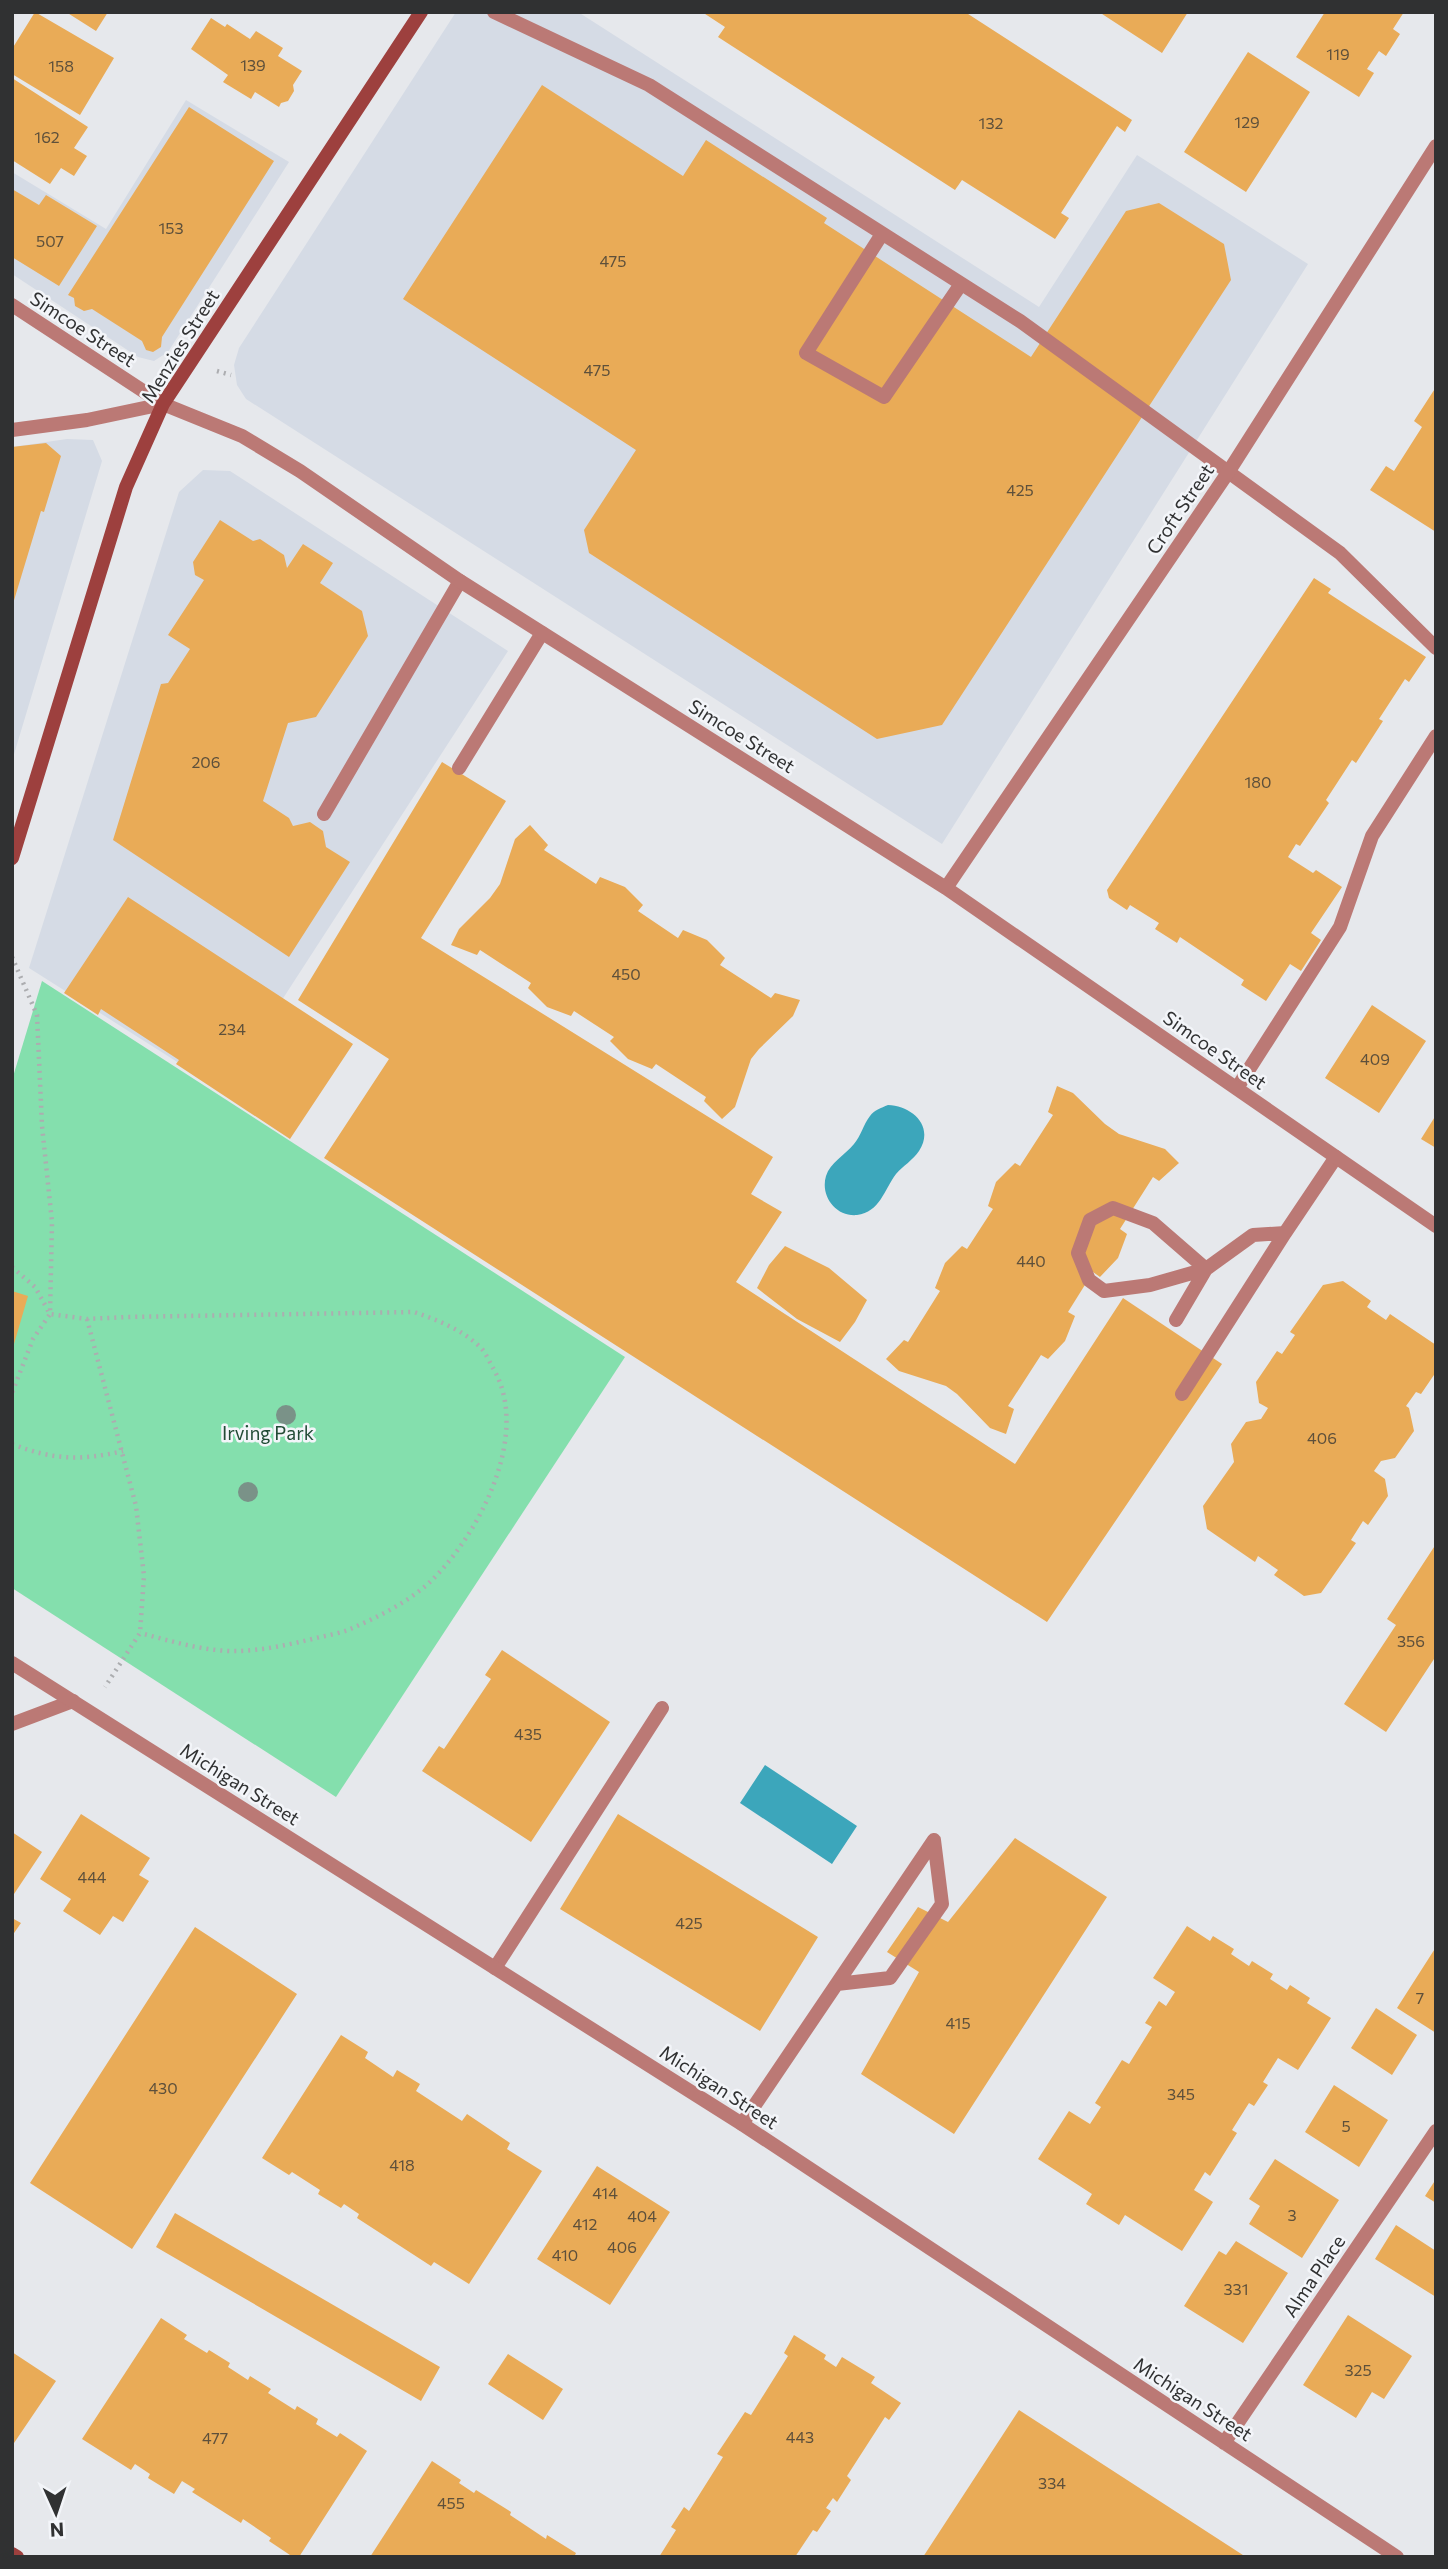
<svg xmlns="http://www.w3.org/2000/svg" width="1448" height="2569" font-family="Commissioner,sans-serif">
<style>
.built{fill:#d5dbe5}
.green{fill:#84dfad}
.water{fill:#3ca6bb}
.building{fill:#e9ab57}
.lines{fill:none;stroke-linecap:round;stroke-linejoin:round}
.path{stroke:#acadb0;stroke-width:4.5;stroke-dasharray:2 5;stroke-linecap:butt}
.lane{stroke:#bb7975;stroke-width:14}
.street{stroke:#bb7975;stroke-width:14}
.secondary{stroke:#9d403e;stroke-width:14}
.tree{fill:#7a9288}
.labels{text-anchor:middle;stroke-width:5;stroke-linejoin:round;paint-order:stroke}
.number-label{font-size:16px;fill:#5e503b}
.street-label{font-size:19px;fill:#303132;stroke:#f3f5f9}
.park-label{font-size:19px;fill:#224c36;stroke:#f3f5f9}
</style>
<rect width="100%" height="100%" fill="#e6e8ec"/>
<path class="built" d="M456 12H578L1039 307 1137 155 1308 264 942 844 246 399 237 385 234 365 239 348Z
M186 100 289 162 168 352 154 361 138 357 12 274V172L106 229Z
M67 439 93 440 102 461 12 761V447Z
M203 470 230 471 508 651 223 1091 29 968 179 492Z"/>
<path class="green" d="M42 981 625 1357 336 1797 12 1588V1080Z"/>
<path class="water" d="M888 1105C912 1106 935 1126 919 1151 913 1160 903 1166 896 1174 884 1190 880 1212 857 1215 836 1217 820 1196 826 1176 830 1163 845 1155 854 1144 861 1136 863 1125 870 1116 874 1110 881 1108 888 1105Z
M765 1765 857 1826 832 1864 740 1803Z"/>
<path class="building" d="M35 12 114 58 80 115 12 74V49Z
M66 12H108L96 31Z
M702 12H965L1132 120 1125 132 1117 126 1061 213 1069 218 1055 239 962 180 955 190 718 37 725 27Z
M1099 12H1188L1162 53Z
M1325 12H1404L1393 29 1400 34 1386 56 1379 51 1367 69 1374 73 1359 97 1296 57Z
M211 18 225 27 227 24 250 39 256 31 283 48 278 56 302 71 293 85 294 91 288 101 281 103 279 107 255 92 251 99 223 82 228 75 191 49Z
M1248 52 1310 92 1246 192 1184 152Z
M12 78 88 127 74 148 87 156 74 176 61 168 50 184 12 160Z
M542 85 683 176 706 140 827 218 824 223 1031 357 1126 211 1159 203 1224 244 1231 280 942 725 877 739 589 553 584 530 636 450 403 299Z
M189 107 274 161 162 337 161 347 153 352 146 350 142 341 92 309 84 311 75 306 74 298 68 295Z
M12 189 39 205 46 195 97 226 59 286 12 257Z
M1436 387V532L1370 490 1386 466 1394 471 1422 427 1414 421Z
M46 443 61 456 44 512 41 511 12 607V447Z
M220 520 253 541 260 539 284 555 287 568 303 544 333 563 320 583 362 611 368 636 316 717 288 723 263 801 289 818 293 826 310 822 323 831 326 847 350 862 289 957 113 840 161 684 168 683 190 649 168 635 204 580 195 575 193 562Z
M1314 578 1331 589 1328 593 1426 657 1409 682 1405 679 1379 719 1383 721 1356 763 1352 760 1326 800 1329 803 1300 846 1296 844 1288 857 1313 873 1316 870 1342 887 1311 933 1321 940 1301 971 1290 964 1266 1001 1241 985 1244 980 1180 937 1177 943 1155 929 1159 923 1130 905 1127 910 1109 898 1107 890Z
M442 762 506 801 421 938 773 1157 751 1194 782 1212 736 1282 1015 1464 1123 1298 1222 1364 1047 1622 324 1158 389 1059 298 1000Z
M530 825 548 845 544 850 596 884 600 877 625 887 643 905 638 911 678 938 683 930 707 940 725 958 720 965 771 998 775 993 800 1000 793 1016 759 1049 751 1059 735 1107 722 1119 704 1101 706 1097 656 1064 652 1069 628 1059 610 1041 614 1037 574 1011 571 1016 547 1007 528 988 531 983 480 950 477 955 451 945 459 929 490 898 500 884 515 839Z
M128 897 353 1044 290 1139 176 1064 179 1060 101 1009 98 1015 64 993Z
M1372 1005 1426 1041 1379 1113 1325 1078Z
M1057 1086 1073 1093 1105 1124 1119 1134 1165 1149 1179 1163 1159 1181 1153 1177 1120 1229 1127 1234 1118 1258 1100 1277 1093 1272 1068 1312 1075 1316 1065 1341 1048 1359 1041 1355 1008 1406 1014 1409 1006 1434 990 1428 957 1394 946 1386 899 1371 886 1359 904 1340 908 1342 940 1291 935 1288 945 1263 962 1246 967 1249 993 1209 988 1206 996 1182 1015 1163 1020 1166 1053 1115 1048 1112Z
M1436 1115V1148L1421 1139Z
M785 1246 829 1268 867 1300 855 1322 840 1342 797 1319 757 1288 769 1265Z
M1343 1281 1371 1301 1367 1307 1386 1320 1390 1314 1436 1345V1372L1421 1394 1416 1392 1406 1406 1409 1408 1414 1431 1395 1458 1381 1461 1374 1471 1385 1479 1388 1496 1368 1525 1363 1521 1351 1540 1356 1543 1321 1593 1304 1596 1274 1575 1278 1570 1258 1556 1255 1562 1207 1529 1203 1506 1234 1462 1231 1444 1246 1422 1261 1419 1268 1408 1259 1403 1256 1382 1277 1351 1282 1354 1295 1335 1290 1332 1323 1285Z
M12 1291 28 1296 14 1344H12Z
M1436 1544V1656L1386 1732 1344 1704 1396 1625 1387 1619Z
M502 1650 610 1722 531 1842 422 1771 439 1746 444 1749 491 1679 485 1675Z
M81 1814 150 1858 139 1875 149 1881 123 1922 113 1916 100 1935 63 1911 71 1899 40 1879Z
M618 1814 818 1937 760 2031 560 1909Z
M12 1832 42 1852 12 1897Z
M1015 1838 1107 1897 954 2134 861 2074 919 1972 887 1952 918 1907 948 1922Z
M12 1918 21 1923 12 1936Z
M1187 1926 1210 1941 1213 1936 1234 1949 1231 1954 1249 1966 1252 1961 1273 1974 1270 1979 1287 1990 1290 1985 1310 1998 1307 2003 1331 2018 1298 2070 1278 2058 1263 2082 1268 2085 1254 2106 1249 2103 1232 2130 1237 2133 1210 2176 1205 2172 1194 2190 1213 2202 1182 2251 1125 2215 1119 2225 1086 2204 1092 2194 1038 2159 1069 2111 1090 2124 1101 2107 1095 2103 1122 2060 1129 2064 1152 2027 1145 2023 1159 2001 1166 2006 1175 1992 1153 1978Z
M195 1927 297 1994 132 2249 30 2183Z
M1436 1947V2033L1397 2008Z
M1376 2008 1417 2035 1392 2075 1351 2048Z
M341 2035 368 2052 365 2058 393 2077 397 2070 420 2084 416 2091 462 2121 467 2114 510 2143 507 2149 542 2171 469 2284 434 2262 431 2266 357 2218 359 2214 344 2204 341 2208 318 2194 320 2190 292 2172 289 2175 262 2158Z
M1334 2085 1388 2120 1359 2167 1305 2132Z
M1275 2159 1339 2200 1302 2258 1249 2224 1260 2206 1249 2199Z
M597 2166 670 2212 610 2305 537 2259Z
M1436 2179V2203L1425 2196Z
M175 2213 440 2367 421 2401 156 2247Z
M1396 2225 1436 2251V2297L1375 2259Z
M1236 2241 1288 2273 1243 2343 1184 2306 1219 2251 1226 2255Z
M1348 2315 1412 2356 1384 2399 1372 2392 1356 2418 1303 2385Z
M161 2318 187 2335 184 2339 207 2353 209 2350 230 2363 228 2367 248 2380 250 2376 271 2389 268 2393 295 2410 297 2406 318 2419 316 2424 337 2437 340 2433 367 2451 299 2557H293L269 2541 271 2538 243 2519 241 2523 192 2492 195 2489 182 2481 174 2494 148 2478 150 2474 135 2464 131 2470 82 2439Z
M794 2335 826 2355 824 2359 836 2367 842 2357 875 2377 871 2383 901 2403 889 2420 885 2417 847 2476 851 2480 837 2502 833 2498 826 2508 831 2511 817 2532 813 2530 795 2557H659L676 2530 671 2527 684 2507 689 2511 723 2457 717 2454 745 2412 751 2415 788 2356 784 2353Z
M12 2352 56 2381 12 2446Z
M508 2354 563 2389 543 2420 488 2384Z
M1019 2410 1246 2557H923Z
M432 2461 461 2480 459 2483 474 2493 476 2490 511 2512 510 2515 546 2539 547 2535 576 2553 574 2557H370Z"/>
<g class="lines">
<path class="path" d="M217 371 231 375
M12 957 37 1015 42 1126 52 1222 50 1314 33 1339 12 1393
M12 1267 35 1287 50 1314 87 1319 127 1317 414 1312C437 1320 461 1329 479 1346 485 1351 489 1361 493 1368 532 1434 479 1535 430 1582 407 1603 376 1618 348 1630 337 1634 324 1636 312 1639 288 1645 263 1650 239 1651 206 1652 171 1641 140 1633
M87 1319 136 1506 144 1576 140 1633 105 1687
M12 1444C53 1460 81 1461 123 1451"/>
<path class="lane" d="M494 12 649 85 1020 321 1340 553 1436 648
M882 234 806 353 884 397 961 284
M459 768 542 633
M324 814 460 581
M1237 1088 1340 927 1372 836 1436 736
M1113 1208 1153 1223 1206 1269 1150 1285 1104 1291 1089 1280 1078 1253 1090 1220Z
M1176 1320 1206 1269 1253 1235 1285 1233 1336 1157
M1182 1394 1285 1233
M12 1724 73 1701
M495 1968 662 1708
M837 1984 890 1978 942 1904 934 1840
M742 2124 934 1840"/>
<path class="street" d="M12 305 163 404 242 436 300 471 460 581 946 888 1436 1226
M12 430 87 420 163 404
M946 888 1229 471 1436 146
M12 1663 742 2124 1397 2557
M1224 2443 1436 2131"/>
<path class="secondary" d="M12 858 126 487 163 404 421 12
M12 2554 17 2557"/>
</g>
<g class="tree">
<circle cx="286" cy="1415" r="10"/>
<circle cx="248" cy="1492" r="10"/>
</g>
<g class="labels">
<g class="number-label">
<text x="1338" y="60">119</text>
<text x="253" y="71">139</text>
<text x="61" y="72">158</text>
<text x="1247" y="128">129</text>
<text x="991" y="129">132</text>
<text x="47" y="143">162</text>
<text x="171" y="234">153</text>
<text x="50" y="247">507</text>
<text x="613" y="267">475</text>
<text x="597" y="376">475</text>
<text x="1020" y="496">425</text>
<text x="206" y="768">206</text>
<text x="1258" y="788">180</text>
<text x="626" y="980">450</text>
<text x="232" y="1035">234</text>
<text x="1375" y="1065">409</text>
<text x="1031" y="1267">440</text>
<text x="1322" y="1444">406</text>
<text x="1411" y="1647">356</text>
<text x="528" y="1740">435</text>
<text x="92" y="1883">444</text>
<text x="689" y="1929">425</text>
<text x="1420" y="2004">7</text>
<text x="958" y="2029">415</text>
<text x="163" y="2094">430</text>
<text x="1181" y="2100">345</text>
<text x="1346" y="2132">5</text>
<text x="402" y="2171">418</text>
<text x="605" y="2199">414</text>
<text x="1292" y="2221">3</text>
<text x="642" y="2222">404</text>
<text x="585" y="2230">412</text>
<text x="622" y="2253">406</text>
<text x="565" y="2261">410</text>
<text x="1236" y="2295">331</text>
<text x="1358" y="2376">325</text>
<text x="800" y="2443">443</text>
<text x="215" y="2444">477</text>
<text x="1052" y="2489">334</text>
<text x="451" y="2509">455</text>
</g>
<g class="street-label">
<text transform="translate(83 329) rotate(33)" y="7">Simcoe Street</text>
<text transform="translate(180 346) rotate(-58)" y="7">Menzies Street</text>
<text transform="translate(1180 509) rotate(-56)" y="7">Croft Street</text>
<text transform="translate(742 736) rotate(32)" y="7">Simcoe Street</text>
<text transform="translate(1215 1050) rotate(35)" y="7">Simcoe Street</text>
<text transform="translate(240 1784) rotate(32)" y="7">Michigan Street</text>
<text transform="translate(719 2087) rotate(33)" y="7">Michigan Street</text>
<text transform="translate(1314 2276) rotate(-56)" y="7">Alma Place</text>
<text transform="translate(1193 2399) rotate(33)" y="7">Michigan Street</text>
</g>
<g class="park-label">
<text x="268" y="1440">Irving Park</text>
</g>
</g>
<rect width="1448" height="2569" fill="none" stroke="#303132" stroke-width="28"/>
<g transform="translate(56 2513) rotate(177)" stroke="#f3f5f9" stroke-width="5" paint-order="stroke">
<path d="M0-5L12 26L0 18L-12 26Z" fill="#303132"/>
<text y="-10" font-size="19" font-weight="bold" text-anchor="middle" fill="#303132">N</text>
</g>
</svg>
